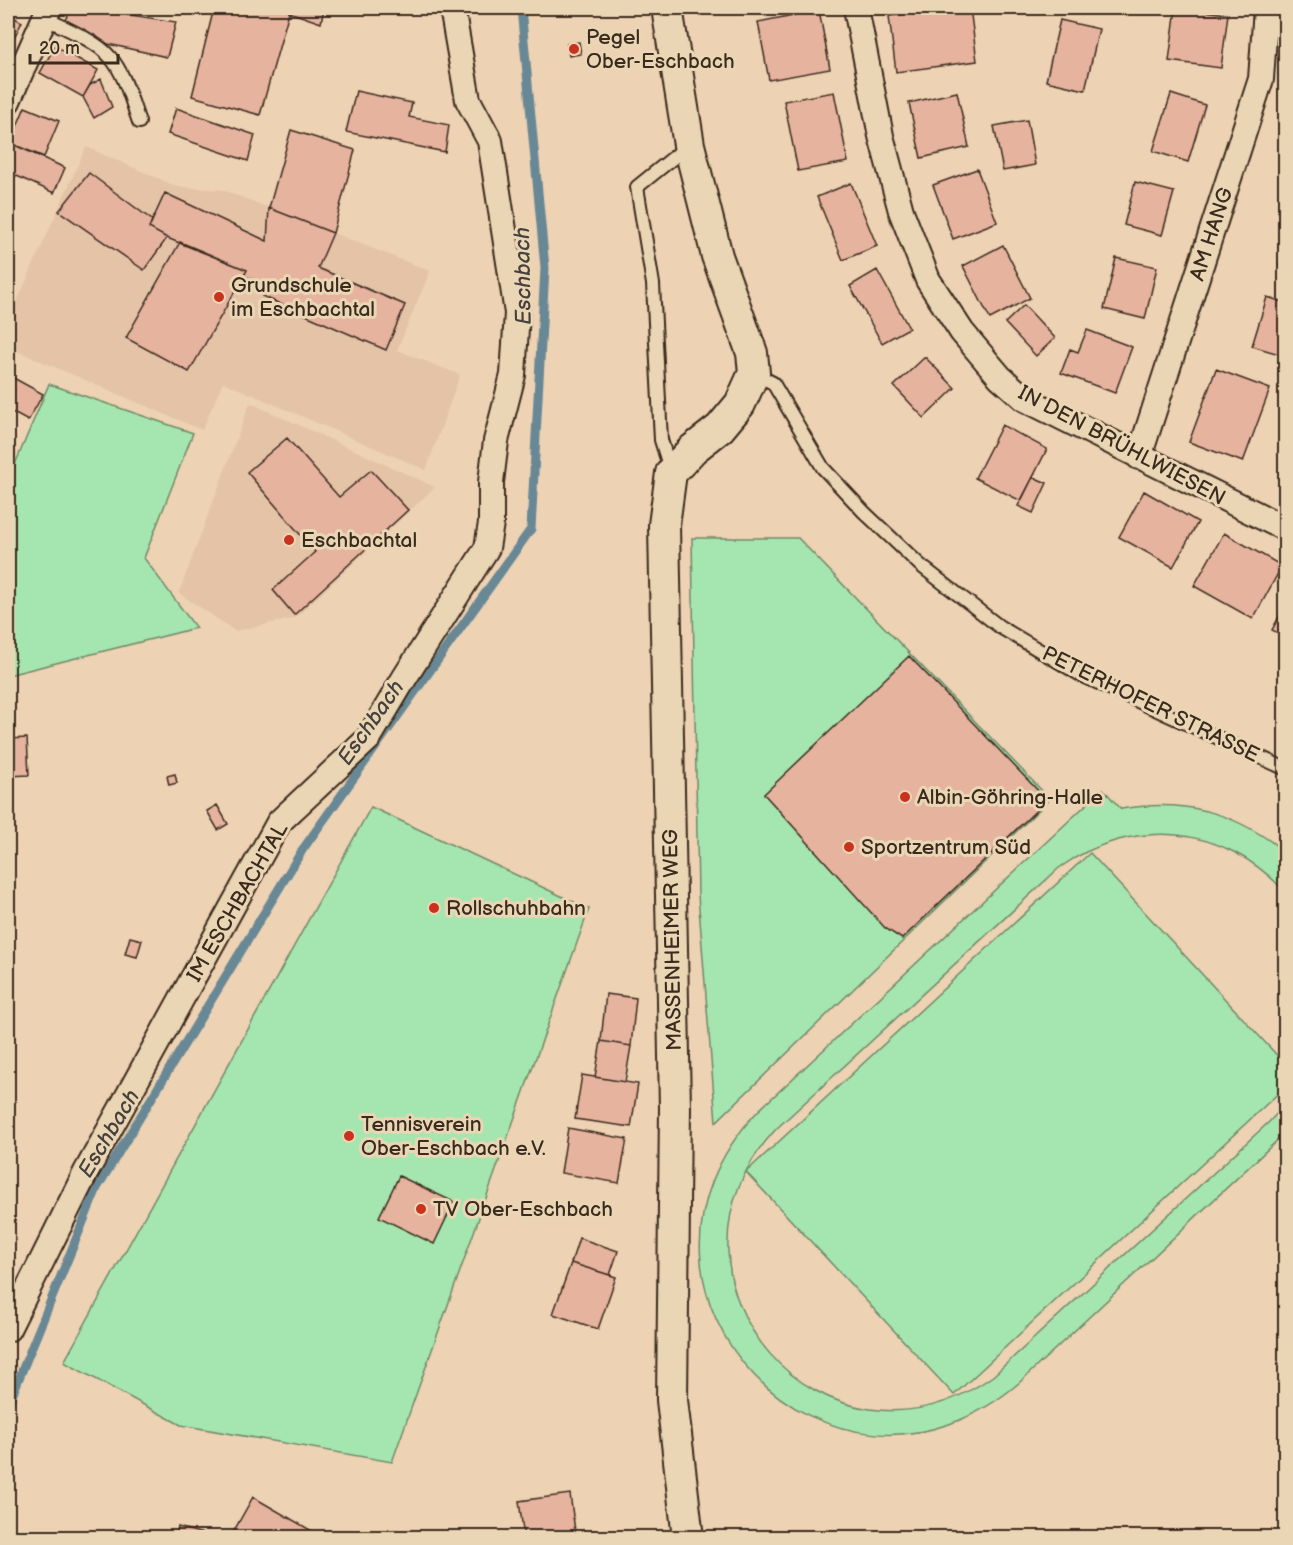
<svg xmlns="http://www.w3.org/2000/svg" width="1293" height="1545" font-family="'Balsamiq Sans',sans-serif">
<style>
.built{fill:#e4c3a7}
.green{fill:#a5e6b0;stroke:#708867;stroke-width:1.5}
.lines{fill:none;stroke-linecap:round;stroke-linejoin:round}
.stream{stroke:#688896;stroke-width:9}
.building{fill:#e6b39f;stroke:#3b2a1e;stroke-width:1.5}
.service-casing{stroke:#3b2a1e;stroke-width:16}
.minor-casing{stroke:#3b2a1e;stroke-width:28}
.tertiary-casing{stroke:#3b2a1e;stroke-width:34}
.service{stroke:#ead6b4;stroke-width:12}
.minor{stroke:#ead6b4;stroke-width:24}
.tertiary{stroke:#ead6b4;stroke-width:30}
.poi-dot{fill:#c8321e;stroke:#ead6b4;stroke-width:2}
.labels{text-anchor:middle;stroke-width:6;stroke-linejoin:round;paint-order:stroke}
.poi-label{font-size:21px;fill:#3b2a1e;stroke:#ead6b4;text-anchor:start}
.street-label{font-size:21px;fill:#3b2a1e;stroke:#ead6b4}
.water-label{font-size:22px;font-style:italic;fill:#46413c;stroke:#ead6b4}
</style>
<rect width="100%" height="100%" fill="#edd2b3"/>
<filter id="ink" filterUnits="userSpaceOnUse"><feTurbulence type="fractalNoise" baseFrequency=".0167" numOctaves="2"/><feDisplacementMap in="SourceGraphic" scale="12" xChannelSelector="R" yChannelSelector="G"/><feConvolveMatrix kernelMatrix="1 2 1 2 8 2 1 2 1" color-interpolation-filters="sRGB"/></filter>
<g filter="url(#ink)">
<path class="built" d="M86 147 178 187 223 190 430 271 397 350 460 375 426 470 223 382 202 430 8 347V322Z
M250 403 435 487 295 618 235 631 179 593Z"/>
<path class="green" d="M49 384 193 433 144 558 196 628 8 675V481Z
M692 538H798L1050 799 716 1122 698 895Z
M1103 789 1121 809C1184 798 1235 812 1285 852V892C1224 824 1133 816 1059 868L776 1129C637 1281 827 1495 993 1376L1269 1122 1285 1105V1133L1020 1382C832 1545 587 1292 758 1111Z
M371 807 589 909 392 1462 181 1425 64 1362Z
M1090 853 1285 1064V1087L954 1395 746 1172Z"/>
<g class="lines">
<path class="stream" d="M8 1405 97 1188 303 849 531 529 545 268 521 8"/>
</g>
<path class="building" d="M72 8H126L124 14 176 22 167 57 108 44 66 20Z
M214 8H324L321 23 289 12 260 115 192 96Z
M949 8H970L977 61 896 72 889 16Z
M1176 8 1228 14 1221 68 1169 61Z
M819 10 830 69 769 80 758 22Z
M8 14 22 22 8 49Z
M1060 20 1099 29 1085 90 1046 81Z
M579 42 581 54 569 56 567 44Z
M55 46 98 70 83 97 40 73Z
M101 79 112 107 94 118 83 97 90 85Z
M356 91 412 103 409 117 449 125 445 152 346 132Z
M834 92 848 162 798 171 784 101Z
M957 92 969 147 921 158 909 103Z
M1171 94 1205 105 1188 162 1153 151Z
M25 107 59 121 44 157 10 143Z
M176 108 255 135 248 161 168 134Z
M1027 120 1035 165 1003 171 994 126Z
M291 130 355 150 333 233 269 208Z
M10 143 65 168 54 193 8 172V149Z
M1286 148V173L1280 171Z
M977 169 997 222 953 239 933 185Z
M89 173 152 220 149 228 167 238 144 270 59 211Z
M1135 182 1174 192 1162 235 1124 225Z
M851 183 877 246 843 260 817 197Z
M165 193 267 241 269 208 333 233 318 268 405 305 386 350 262 296 266 285 244 276 247 270 167 238 149 228Z
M8 226 13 228 8 239Z
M180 242 247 270 189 372 126 338Z
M1286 243V267L1279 265Z
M1003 245 1030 298 990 319 963 266Z
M1116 258 1157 267 1145 319 1104 309Z
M877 270 909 328 882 343 850 286Z
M1267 297 1286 303V356L1252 346Z
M1024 305 1055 338 1036 356 1005 323Z
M1087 330 1132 347 1115 393 1061 373 1070 349 1078 352Z
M925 357 955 388 924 418 894 386Z
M1216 369 1270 389 1243 462 1189 442Z
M8 375 43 394 28 421 8 410Z
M1002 425 1047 449 1021 501 975 478Z
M287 438 339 497 371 470 408 510 294 615 273 590 315 552 247 472Z
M1033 477 1047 483 1033 513 1018 506Z
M1144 491 1198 522 1173 567 1119 537Z
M1224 533 1282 566 1253 619 1194 586Z
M1286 604V637L1272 630Z
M909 656 1047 800 902 939 885 928 764 794Z
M27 738 29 775 8 776V739Z
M175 774 177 783 169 785 167 776Z
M217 805 228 824 218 830 207 811Z
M130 937 142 940 137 957 125 954Z
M606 994 636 998 631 1046 601 1041Z
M601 1041 631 1046 625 1082 595 1077Z
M582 1075 638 1084 631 1127 575 1119Z
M568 1128 627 1139 619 1183 561 1173Z
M399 1176 454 1202 434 1244 379 1217Z
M579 1238 618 1251 610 1275 571 1263Z
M571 1263 616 1277 598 1329 553 1314Z
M570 1494 576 1538H524L519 1501Z
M253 1497 324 1538H233L231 1536Z
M178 1527 218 1538H175Z"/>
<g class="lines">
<defs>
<path id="service" d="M44 18C63 27 97 41 110 57 125 74 131 100 139 122
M755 374 773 383 823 468 864 512 920 565 1000 627 1081 675 1286 769
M671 472 661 440 653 284 637 187 689 145
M8 1289 25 1293"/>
<path id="minor" d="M856 8 881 136 901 211 928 280 962 332 1000 377 1025 399 1286 529
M8 101 49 8
M1139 457 1261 79 1266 8
M8 1329 86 1172 279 822 368 739 405 677 487 548 491 523V482L496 441 513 375 517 313 490 141 468 100 452 8"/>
<path id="tertiary" d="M667 8 689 145 717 256 752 353 754 373 740 404 720 428 693 449 671 473 664 525 675 1108 672 1400 688 1538"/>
</defs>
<use href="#service" class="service-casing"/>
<use href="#minor" class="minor-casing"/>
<use href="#tertiary" class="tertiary-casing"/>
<use href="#service" class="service"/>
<use href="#minor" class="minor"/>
<use href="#tertiary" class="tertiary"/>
</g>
</g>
<g class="poi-dot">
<circle cx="574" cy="49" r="6"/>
<circle cx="219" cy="297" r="6"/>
<circle cx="289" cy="540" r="6"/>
<circle cx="905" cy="797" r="6"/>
<circle cx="849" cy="847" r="6"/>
<circle cx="434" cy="908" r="6"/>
<circle cx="349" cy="1136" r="6"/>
<circle cx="421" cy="1209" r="6"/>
</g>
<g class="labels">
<g class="poi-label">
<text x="586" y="44">Pegel<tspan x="586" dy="24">Ober-Eschbach</tspan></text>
<text x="231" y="292">Grundschule<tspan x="231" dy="24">im Eschbachtal</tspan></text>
<text x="301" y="547">Eschbachtal</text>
<text x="917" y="804">Albin-Göhring-Halle</text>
<text x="861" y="854">Sportzentrum Süd</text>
<text x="446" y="915">Rollschuhbahn</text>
<text x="361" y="1131">Tennisverein<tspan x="361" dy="24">Ober-Eschbach e.V.</tspan></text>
<text x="433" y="1216">TV Ober-Eschbach</text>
</g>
<g class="street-label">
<text transform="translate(1211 234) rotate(-72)" y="7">AM HANG</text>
<text transform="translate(1122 445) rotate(28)" y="7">IN DEN BRÜHLWIESEN</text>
<text transform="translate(1151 704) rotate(26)" y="7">PETERHOFER STRASSE</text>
<text transform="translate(237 902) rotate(-60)" y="7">IM ESCHBACHTAL</text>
<text transform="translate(672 940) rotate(-91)" y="7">MASSENHEIMER WEG</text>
</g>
<g class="water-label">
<text transform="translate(522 276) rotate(-91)" y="8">Eschbach</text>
<text transform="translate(370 722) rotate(-55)" y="8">Eschbach</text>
<text transform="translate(108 1133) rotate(-59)" y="8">Eschbach</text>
</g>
</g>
<rect width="1293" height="1545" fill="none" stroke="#ead6b4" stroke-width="30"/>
<rect x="15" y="15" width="1263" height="1515" fill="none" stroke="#3b2a1e" stroke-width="2" filter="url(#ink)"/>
<path d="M30 54v9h88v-9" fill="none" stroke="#3b2a1e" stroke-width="3"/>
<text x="39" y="54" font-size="18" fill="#3b2a1e" stroke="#ead6b4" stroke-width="4.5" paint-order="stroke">20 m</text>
</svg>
